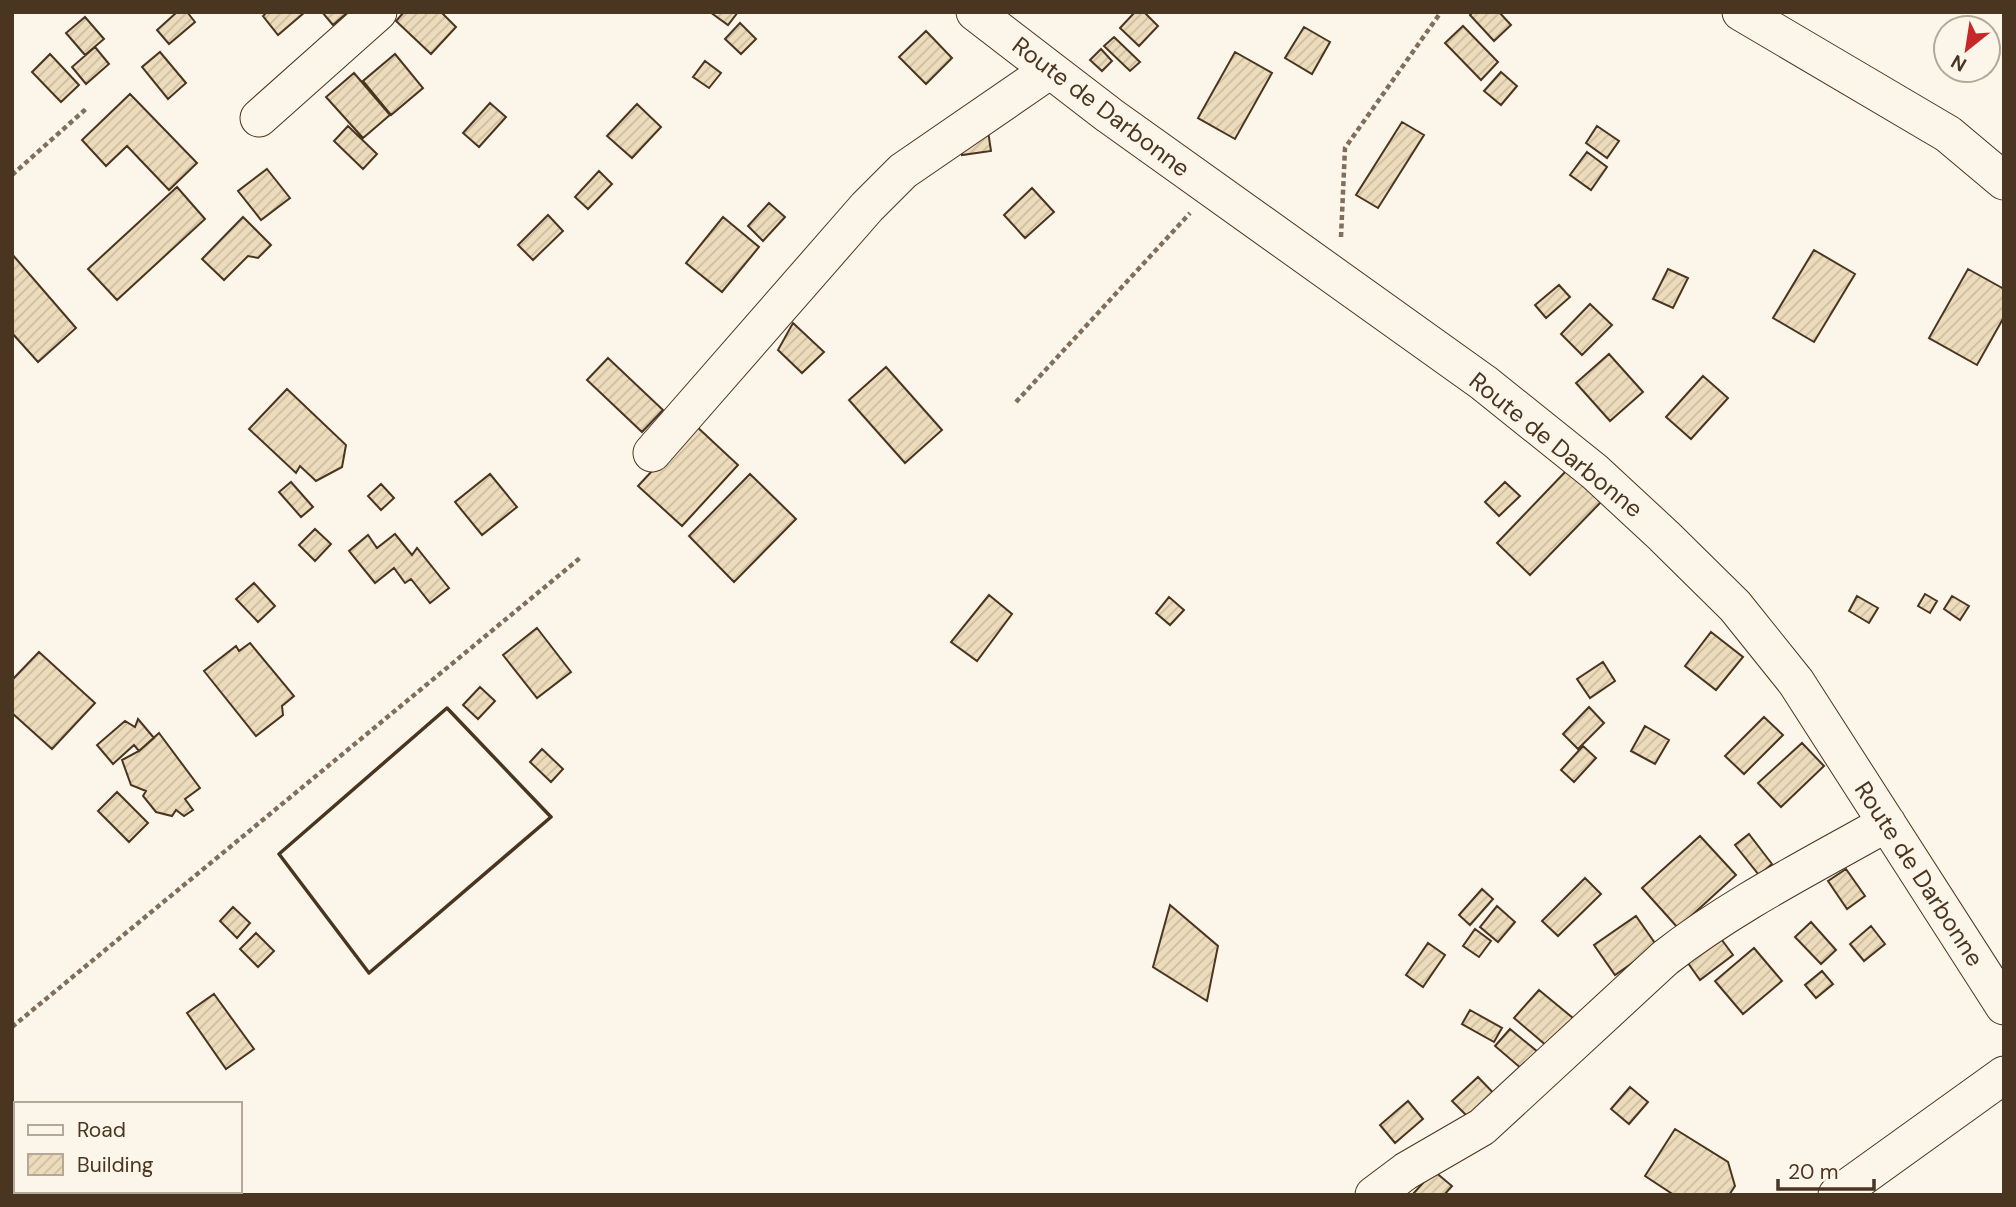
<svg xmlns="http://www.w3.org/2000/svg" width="2016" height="1207" font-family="'DM Sans',sans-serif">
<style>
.building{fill:url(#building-hatch);stroke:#4a3520;stroke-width:2}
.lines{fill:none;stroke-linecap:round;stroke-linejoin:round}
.minor-casing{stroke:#4a3520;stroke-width:39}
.path{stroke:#7f6f5c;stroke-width:4.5;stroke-dasharray:5 3.5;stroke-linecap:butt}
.minor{stroke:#fbf6e9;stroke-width:37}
.wall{stroke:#4a3520;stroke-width:3.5}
.labels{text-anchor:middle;stroke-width:5;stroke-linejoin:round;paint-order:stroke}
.street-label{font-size:24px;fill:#4a3520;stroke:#fbf6e9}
</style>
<defs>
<pattern id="building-hatch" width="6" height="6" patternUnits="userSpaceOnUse" patternTransform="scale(1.75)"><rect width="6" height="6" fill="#ecdcbc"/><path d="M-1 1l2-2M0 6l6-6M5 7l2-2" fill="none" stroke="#ccbda1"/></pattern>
</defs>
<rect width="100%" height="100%" fill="#fbf6e9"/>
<path class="building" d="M177 12H187L195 22 169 44 157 30Z
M267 12H305L278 35 263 16Z
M322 12H348L333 25Z
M404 12H441L456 27 431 54 396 21Z
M710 12H738L728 25Z
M1135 12H1144L1158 26 1139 46 1120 28Z
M1473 12H1499L1511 25 1494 41 1470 15Z
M85 17 104 39 85 55 66 33Z
M740 23 756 39 741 54 725 39Z
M1463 26 1498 62 1481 80 1445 43Z
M1304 27 1330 42 1312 74 1285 58Z
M926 31 952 58 926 84 899 57Z
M1114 37 1140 62 1130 71 1104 46Z
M95 47 109 64 86 84 72 67Z
M1101 49 1112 61 1102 71 1090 60Z
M160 52 186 83 168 99 142 67Z
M1235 52 1272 73 1235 139 1198 118Z
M50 54 79 85 61 102 32 72Z
M395 54 423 88 391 115 363 81Z
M705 61 721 73 709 88 693 77Z
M1501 72 1517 86 1501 105 1484 91Z
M354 73 390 115 363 138 326 97Z
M130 94 197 163 169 190 127 146 106 166 82 140Z
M490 103 506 117 479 147 463 133Z
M637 104 661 127 632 158 607 136Z
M1402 122 1424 135 1378 208 1356 195Z
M348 126 377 154 363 169 334 141Z
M1597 126 1619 141 1607 158 1586 143Z
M988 131 991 151 962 155 959 135Z
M1587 152 1607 167 1591 190 1570 175Z
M267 169 290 198 261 220 238 191Z
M599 171 612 184 588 209 575 197Z
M177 187 205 219 117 300 88 269Z
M1032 188 1054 212 1025 238 1004 215Z
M769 203 785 217 763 241 748 226Z
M548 215 563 231 533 260 518 245Z
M243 217 271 245 258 258 248 256 224 280 202 259Z
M723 217 759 247 722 292 686 263Z
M1814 250 1855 274 1814 342 1773 318Z
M12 254 76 328 38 362 12 333Z
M1668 269 1688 278 1673 308 1653 299Z
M1968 269 2004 289V317L1977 365 1929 338Z
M1559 285 1570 297 1546 318 1535 305Z
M1590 304 1612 325 1582 355 1561 334Z
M793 323 824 352 802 373 778 350Z
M1609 354 1643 392 1610 421 1576 383Z
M608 358 663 410 642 432 587 380Z
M886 367 942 430 905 463 849 400Z
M1703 376 1728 398 1691 439 1666 417Z
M287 389 346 445 342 467 316 481 300 466 296 473 249 429Z
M695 425 738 465 682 526 638 486Z
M1567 470 1601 502 1530 575 1497 543Z
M490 474 517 507 482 535 455 502Z
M750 474 796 519 734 582 689 536Z
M291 482 313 507 301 517 279 492Z
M1505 482 1520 496 1499 516 1485 502Z
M381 484 394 498 381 510 368 496Z
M315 529 331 544 315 561 299 545Z
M395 534 412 555 417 548 449 588 430 603 411 579 405 583 394 568 375 583 349 551 368 535 377 548Z
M254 583 275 606 258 622 236 599Z
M1925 594 1937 601 1930 613 1918 606Z
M989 595 1012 614 977 661 951 642Z
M1857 596 1878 608 1869 623 1849 611Z
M1952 596 1969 606 1960 620 1944 609Z
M1169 597 1184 610 1170 625 1156 613Z
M537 628 571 672 537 698 503 655Z
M1711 632 1743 657 1716 690 1685 666Z
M250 643 294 696 282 706 283 715 256 736 204 671 236 646 239 651Z
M39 652 95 703 52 749 12 713V680Z
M1603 662 1615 681 1590 698 1577 679Z
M480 687 495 701 478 719 463 705Z
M1589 707 1604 723 1578 749 1563 734Z
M1764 717 1783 735 1744 774 1725 756Z
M138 719 154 738 139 751 134 745 113 764 97 745 125 721 135 727Z
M1645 726 1669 740 1655 764 1631 751Z
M159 733 200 788 185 799 193 810 184 816 176 810 172 816 156 812 143 796 146 791 131 785 122 760 139 751Z
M1802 743 1824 766 1781 807 1758 783Z
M1583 746 1596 758 1574 782 1561 770Z
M542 749 563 769 551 782 530 762Z
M117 792 148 823 129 842 98 811Z
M1749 834 1772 864 1759 875 1735 845Z
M1700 836 1736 875 1678 928 1642 888Z
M1846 869 1865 896 1847 909 1828 881Z
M1585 878 1601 894 1558 936 1542 921Z
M1482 889 1493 899 1470 925 1459 915Z
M1170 905 1218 946 1207 1001 1153 967Z
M1497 906 1515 922 1498 942 1480 927Z
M233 907 250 923 237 938 220 921Z
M1636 916 1657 946 1615 975 1594 945Z
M1811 922 1836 950 1821 964 1795 937Z
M1871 926 1885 944 1864 961 1850 944Z
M1475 929 1491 941 1479 957 1463 946Z
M1716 932 1733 955 1700 980 1683 956Z
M256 933 274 951 258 967 240 949Z
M1428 943 1445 955 1423 987 1406 975Z
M1754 948 1782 981 1743 1014 1715 981Z
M1822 971 1833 984 1816 998 1805 985Z
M1539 990 1579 1023 1554 1052 1514 1018Z
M214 994 254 1049 226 1069 187 1013Z
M1470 1010 1502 1028 1494 1042 1462 1024Z
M1510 1029 1544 1057 1529 1075 1495 1046Z
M1478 1077 1502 1102 1477 1126 1452 1101Z
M1630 1087 1648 1102 1629 1124 1611 1109Z
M1408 1101 1423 1119 1395 1143 1380 1125Z
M1675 1129 1728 1162 1735 1186 1729 1195H1674L1645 1176Z
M1434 1171 1452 1186 1444 1195H1412Z
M27 1191H50L52 1193 23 1195Z"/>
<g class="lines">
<defs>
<path id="minor" d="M975 12 1109 115 1484 383 1595 472 1664 536 1735 606 1796 682 2004 1006
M1741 12 1948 134 2004 181
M259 118 378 12
M652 453 867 207 903 171 1050 70
M1374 1195 1406 1171 1482 1127 1665 958C1733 905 1811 866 1887 823
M1837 1195 2004 1075"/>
</defs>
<use href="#minor" class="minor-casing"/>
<path class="path" d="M12 175 87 108
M1341 237 1345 148 1441 12
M1016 402 1190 213
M12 1027 580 558"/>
<use href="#minor" class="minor"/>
<path class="wall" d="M447 708 551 817 369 973 279 854Z"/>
</g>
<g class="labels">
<g class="street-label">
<text transform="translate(1101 107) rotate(37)" y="8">Route de Darbonne</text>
<text transform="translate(1556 445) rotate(39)" y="8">Route de Darbonne</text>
<text transform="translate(1919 874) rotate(57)" y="8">Route de Darbonne</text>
</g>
</g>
<rect width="2016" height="1207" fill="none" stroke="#4a3520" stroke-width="28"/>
<rect x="14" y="1102" width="228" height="91" fill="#fbf6e9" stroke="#b4a999" stroke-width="2"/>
<rect x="28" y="1125" width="35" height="10" fill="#fbf6e9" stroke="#b4a999" stroke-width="2"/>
<text x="77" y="1137" font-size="21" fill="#4a3520">Road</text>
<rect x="28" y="1154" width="35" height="21" fill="url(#building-hatch)" stroke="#b4a999" stroke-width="2"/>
<text x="77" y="1172" font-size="21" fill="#4a3520">Building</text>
<g transform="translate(1967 49) rotate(210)"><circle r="33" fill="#fbf6e9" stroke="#b4a999" stroke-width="2"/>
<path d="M0-5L12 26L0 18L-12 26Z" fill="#c62828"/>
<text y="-10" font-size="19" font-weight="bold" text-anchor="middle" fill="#4a3520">N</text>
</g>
<path d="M1778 1179v10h96v-10" fill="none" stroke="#4a3520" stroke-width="3.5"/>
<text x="1788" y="1179" font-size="21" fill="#4a3520" stroke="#fbf6e9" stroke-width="5" paint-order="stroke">20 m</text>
</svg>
